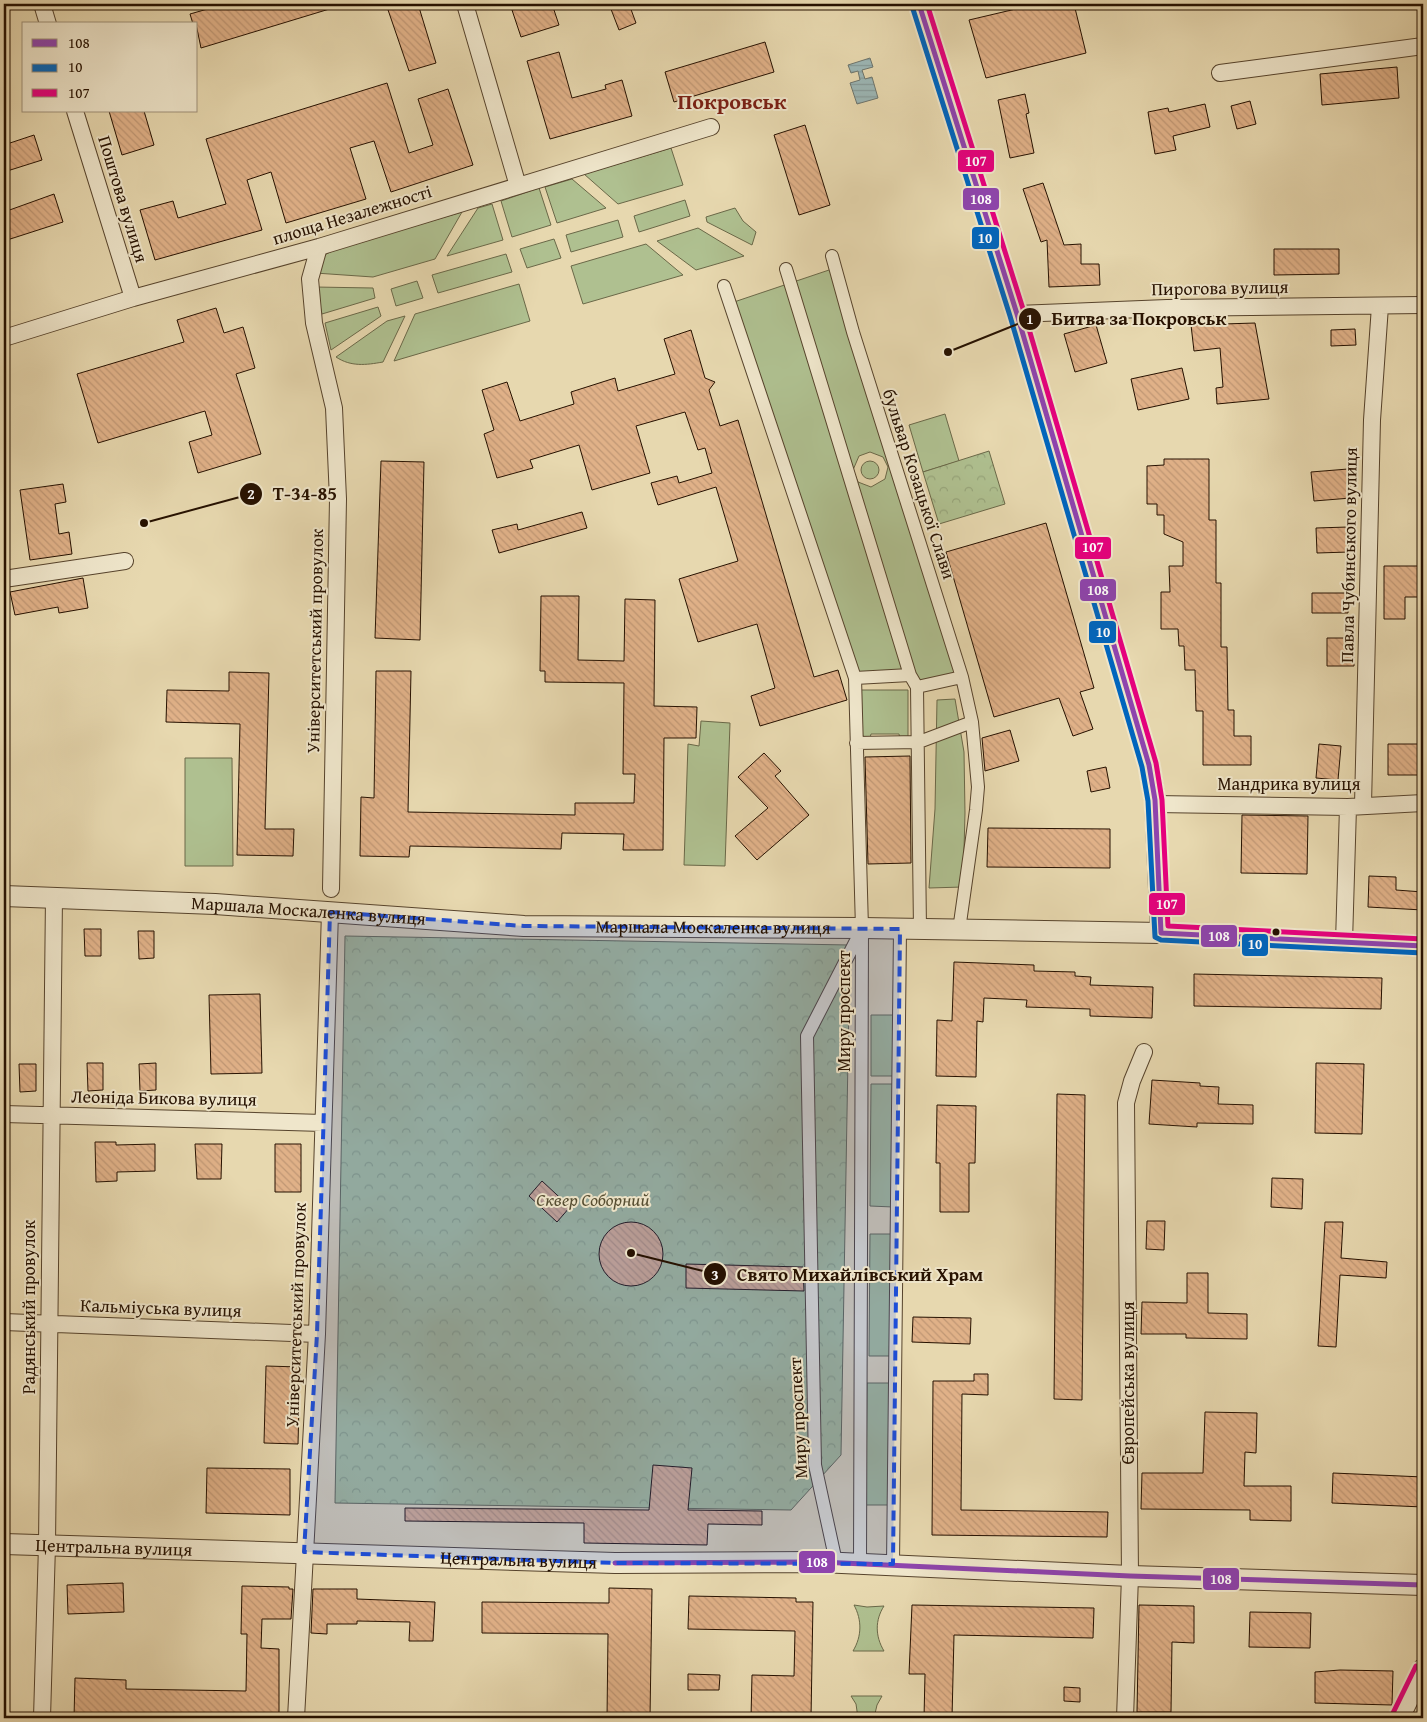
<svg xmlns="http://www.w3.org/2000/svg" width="1427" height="1722" font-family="'Gentium Book Plus',serif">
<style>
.grass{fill:#afc090;stroke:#6a6848;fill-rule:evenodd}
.forest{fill:url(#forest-crowns);stroke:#6a6848}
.water{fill:url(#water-rules);stroke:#6d756d}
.building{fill:url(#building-back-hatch);stroke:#261100}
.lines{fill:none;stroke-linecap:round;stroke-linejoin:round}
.pedestrian-casing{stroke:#56432c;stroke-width:14}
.minor-casing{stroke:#56432c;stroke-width:18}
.tertiary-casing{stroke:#56432c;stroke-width:22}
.pedestrian{stroke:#efe6cb;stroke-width:12}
.minor{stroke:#efe6cb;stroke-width:16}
.tertiary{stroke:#efe6cb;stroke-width:20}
.bus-1-casing{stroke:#efe6cb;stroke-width:9}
.bus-2-casing{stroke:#efe6cb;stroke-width:9}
.bus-3-casing{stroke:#efe6cb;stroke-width:9}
.bus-1{stroke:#8e44ad;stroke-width:5}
.bus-2{stroke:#0065bd;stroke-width:5}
.bus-3{stroke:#e5007d;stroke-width:5}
.marked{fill:#1d4ed8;fill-opacity:0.2;stroke:#1d4ed8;stroke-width:4;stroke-dasharray:10 6;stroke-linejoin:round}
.bus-dot{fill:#261100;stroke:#efe6cb;stroke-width:2}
.labels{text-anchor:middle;stroke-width:4;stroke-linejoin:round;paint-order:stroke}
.street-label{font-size:18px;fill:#261100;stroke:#efe6cb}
.park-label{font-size:18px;font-style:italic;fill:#564e32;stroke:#efe6cb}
.district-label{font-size:22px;font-weight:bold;fill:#7a1f14;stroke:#efe6cb}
.leader{fill:none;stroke:#261100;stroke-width:2}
.callout-dot{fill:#261100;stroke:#efe6cb;stroke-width:2}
.mark-label{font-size:15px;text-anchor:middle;font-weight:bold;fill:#fff}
.callout-label{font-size:19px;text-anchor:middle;font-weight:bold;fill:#261100;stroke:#efe6cb;stroke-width:4;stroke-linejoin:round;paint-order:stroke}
.line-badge{stroke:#efe6cb;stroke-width:2}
.badge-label{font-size:14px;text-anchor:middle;font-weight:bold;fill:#fff}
</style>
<defs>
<pattern id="forest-crowns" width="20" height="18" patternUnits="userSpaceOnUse" patternTransform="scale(1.25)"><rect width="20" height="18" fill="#afc090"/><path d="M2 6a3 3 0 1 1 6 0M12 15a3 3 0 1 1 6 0" fill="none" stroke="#96a47a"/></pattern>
<pattern id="water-rules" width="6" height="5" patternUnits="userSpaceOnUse" patternTransform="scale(1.25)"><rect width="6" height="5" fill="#9cb7b6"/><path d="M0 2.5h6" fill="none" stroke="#869c9b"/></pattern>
<pattern id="building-back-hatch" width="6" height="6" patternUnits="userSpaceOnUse" patternTransform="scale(1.25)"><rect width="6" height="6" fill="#e0b188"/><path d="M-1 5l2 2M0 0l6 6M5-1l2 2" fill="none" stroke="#c09774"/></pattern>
</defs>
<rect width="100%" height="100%" fill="#e7d8af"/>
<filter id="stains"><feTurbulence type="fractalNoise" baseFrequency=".004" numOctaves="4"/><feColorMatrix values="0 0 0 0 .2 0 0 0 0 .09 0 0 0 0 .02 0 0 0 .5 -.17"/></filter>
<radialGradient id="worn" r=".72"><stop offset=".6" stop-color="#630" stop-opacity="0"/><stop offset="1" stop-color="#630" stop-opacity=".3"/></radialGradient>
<path class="grass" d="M671 148 683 185 618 204 584 174Z
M572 179 606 208 557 223 545 187Z
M539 188 551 225 512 237 501 201Z
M685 200 690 216 639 232 634 216Z
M492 204 503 240 447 256 478 208Z
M735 208 743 221 756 232 752 245 707 222 706 217Z
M462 212 435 259 373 277 315 273 325 255 335 249Z
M618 220 623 237 571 252 566 235Z
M698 228 744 256 696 270 657 241Z
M554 239 561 258 527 268 520 249Z
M646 244 683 275 583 304 571 266Z
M506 254 512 272 438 293 432 275Z
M832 269 962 677 917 687 909 675 855 678 734 302ZM870 452 883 457 888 467 885 479 871 487 858 482 853 470 859 456Z
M417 281 423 298 396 306 391 289Z
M519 284 530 321 394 361 415 314Z
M315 287 373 288 375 298 322 314Z
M378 307 381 316 331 350 325 323Z
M405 316 383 362C366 365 351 367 336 357L387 321Z
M945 414 959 461 923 472 909 425Z
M861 470a9 9 0 1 1 18 0a9 9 0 1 1-18 0Z
M861 690H908V739H900L899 734H871L870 738H861Z
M955 699 964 752 965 813 963 887 929 888 935 809 937 700Z
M701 721 730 723 725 866 684 865 688 744 699 746Z
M185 758H232L233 866H185Z
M871 1015H895V1076H871Z
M871 1084H894L893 1207 870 1206Z
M870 1234H893L892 1356H869Z
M867 1383H890V1505H866Z
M854 1605 867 1607 884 1606C875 1620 875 1636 884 1651H853C862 1636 862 1620 854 1605Z
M851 1696H882L877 1705 874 1718H858L856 1704Z"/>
<path class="forest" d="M989 451 1005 504 939 524 923 472Z
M345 936 850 945 841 1455 791 1510 335 1503Z"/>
<path class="water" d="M870 58 873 67 862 70 865 79 872 77 878 98 857 104 850 83 860 80 858 71 851 73 848 65Z"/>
<path class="building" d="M225 4H335L336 7 201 48 196 24H193L190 14Z
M386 4H418L436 63 409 71Z
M510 4H552L559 25 521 37Z
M609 4H629L636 23 619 30Z
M1037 4H1074L1086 53 986 78 969 20Z
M765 42 774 72 674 102 665 72Z
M559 52 572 98 606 89 605 85 622 80 632 116 550 139 527 61Z
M1397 67 1399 98 1322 105 1320 74Z
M387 83 409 153 433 145 418 99 448 89 473 165 391 192 374 141 350 148 366 199 286 223 271 172 247 180 262 230 155 260 140 210 173 201 178 218 226 204 206 139Z
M1025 94 1029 113 1026 114 1034 153 1010 158 998 100Z
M1250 101 1256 124 1237 129 1231 106Z
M1205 104 1210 127 1173 136 1176 150 1155 154 1148 112 1168 108 1169 112Z
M109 111H144L154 145 122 155Z
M805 125 830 205 799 215 774 135Z
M34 135 42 160 4 172V145Z
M1043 183 1064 245 1081 244V264H1099L1100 285 1049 287 1047 240 1041 242 1023 189Z
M54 194 63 222 4 241V212Z
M1274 249H1339V274L1274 275Z
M216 308 224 333 243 327 255 368 236 374 261 454 198 473 189 442 212 435 205 411 98 443 77 374 184 342 177 320Z
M1255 323 1269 399 1217 404 1216 388 1223 387 1220 348 1194 351 1191 325Z
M1096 325 1107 363 1075 372 1064 334Z
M1355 329 1356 345 1331 346V330Z
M691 330 705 378 715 382 709 390 720 426 738 420 814 677 838 670 847 700 760 726 751 696 775 688 757 624 698 642 679 579 738 561 716 487 658 505 651 483 677 476 679 483 712 473 705 448 698 450 685 412 636 426 650 473 592 490 579 445 530 460 533 468 497 478 484 434 494 430 482 390 507 382 520 421 574 404 571 392 615 378 618 391 675 374 664 339Z
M1182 368 1189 399 1138 410 1131 379Z
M1164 459H1209V520H1216V583H1221V647H1227L1228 710H1234V736H1251V765H1203V711H1196L1195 670H1185L1184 646H1179L1178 629H1161V592H1170L1169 566H1183V542L1164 534V515H1157V504H1147V466L1164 465Z
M381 461 424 462 420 640 375 638Z
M1348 469 1351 498 1314 501 1311 472Z
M63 484 66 502 55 504 59 534 69 532 72 554 30 560 20 490Z
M582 512 587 528 499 553 492 530 517 524 518 530Z
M1046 523 1094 688 1080 692 1093 729 1073 736 1059 698 994 717 946 552Z
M1348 527 1349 552 1317 553 1316 528Z
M1384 566H1423V597H1405V619H1384Z
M83 578 88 608 59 613 58 607 15 615 10 592Z
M1312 593H1348V613H1312Z
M541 596H579L578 660 624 661 625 599 655 600 654 706 697 707 696 738H664L663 850H623L624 834 562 833 561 849 410 846 409 857 360 856 361 797 374 798 376 671H411L408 812 575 815V803H634L635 774H623L624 683 545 682V671H540Z
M1327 638H1354V666H1327Z
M229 672 269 673 265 829H294L293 856 237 855 240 724 166 722 167 690 229 691Z
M1010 730 1019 761 985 771 982 738Z
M1319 744 1341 746 1338 780 1316 778Z
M1388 744H1423V775H1388Z
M764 753 781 771 775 776 809 815 757 860 735 836 768 808 738 777Z
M910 756 911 863 868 864 865 757Z
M1106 767 1110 788 1091 792 1087 771Z
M1242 815 1308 816 1307 874 1241 873Z
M988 828 1110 829V868L987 867Z
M1369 876 1396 877V890L1423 892V910L1368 907Z
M84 929H101V956H85Z
M138 931H154V958L139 959Z
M954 962 1034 965V971L1075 972V976L1091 977 1090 985 1153 987 1152 1018 1090 1016V1009L1026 1007 1027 1000 984 998 983 1022 977 1021 976 1077 936 1076 937 1020 952 1021Z
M1194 974 1382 978 1381 1009 1194 1006Z
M260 994 262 1073 211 1074 209 995Z
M87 1063H103V1090L88 1091Z
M156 1063V1090L140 1091 139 1064Z
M1316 1063 1364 1064 1362 1134 1315 1133Z
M19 1064H36V1091L20 1092Z
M1152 1080 1200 1083V1086L1219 1087 1218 1104 1253 1105V1124L1197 1123V1127L1149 1124Z
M1057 1094 1085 1095 1082 1400 1054 1399Z
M937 1105 976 1106 975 1163H969V1212H940V1163H936Z
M95 1142H116V1145L155 1144V1171L117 1172V1181L96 1182Z
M195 1144H222L221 1179H197Z
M275 1144H301V1192H275Z
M1272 1178 1303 1179 1302 1209 1271 1207Z
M542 1181 570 1207 557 1222 529 1196Z
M1147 1221H1165L1164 1250 1146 1249Z
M1325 1222H1343L1341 1258 1387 1262 1386 1278 1340 1275 1336 1347 1318 1346Z
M599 1254a32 32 0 1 1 64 0a32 32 0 1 1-64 0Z
M686 1264 803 1267 804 1291 686 1288Z
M1187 1273H1208V1313L1247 1314V1339L1186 1338V1334H1141L1142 1302 1187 1303Z
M913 1317 971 1318 970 1344 912 1342Z
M266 1366 300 1367 298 1444 264 1443Z
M974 1374H988V1395L962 1394 961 1510 1108 1512 1107 1537 932 1535 933 1381H974Z
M1205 1412 1257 1413 1256 1453 1245 1452 1244 1486H1291V1521L1250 1520V1510L1141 1509 1142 1473H1203Z
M653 1465 692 1468 688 1510 762 1511V1525L708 1524 707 1545 584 1543V1523L405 1521V1508L649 1510Z
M207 1468 290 1469V1515L206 1513Z
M1333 1473 1423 1477V1507L1332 1503Z
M123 1583 124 1612 68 1614 67 1585Z
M242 1586 289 1587V1589H293L291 1619H262L261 1648 279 1649V1718H74L75 1678 126 1680V1689L246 1691 247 1634H241Z
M609 1588 652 1589 650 1718H607L608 1634 482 1633V1602L609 1603Z
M313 1589H357V1599L435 1602 433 1641H409L410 1622 357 1621V1624H327V1634L311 1633Z
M689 1596 796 1598V1602H813L811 1718H751L752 1675 794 1676 795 1631 688 1629Z
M912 1605 1094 1608 1093 1638 954 1635 952 1718H924L925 1674H909Z
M1139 1605 1194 1606V1643L1172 1642 1171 1712H1137Z
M1250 1612 1311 1613 1310 1648 1249 1647Z
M1340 1670 1393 1671 1392 1705 1315 1703V1672Z
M688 1674 720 1675 719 1690H688Z
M1064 1687 1080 1688V1702L1064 1701Z"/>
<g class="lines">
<defs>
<path id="pedestrian" d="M832 256 853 332 962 677 917 687 910 675
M786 269 910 675 855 678
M724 286 855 678 862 928 860 1564
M917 687 920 929
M856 743 919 742 972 722
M959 930 976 810 978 787 972 722 962 677
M836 1562 815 1465 807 1036 861 931
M893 1564 900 929"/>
<path id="minor" d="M42 4 48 24
M465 4 518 186
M1220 73 1423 46
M75 111 133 298
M319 247 310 279 314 323 334 408 338 499 331 889
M1017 314 1167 308 1423 305
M4 338 133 298 319 247 711 127
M4 579 125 561
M1155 804 1348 807 1423 803
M1363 805 1372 420 1380 306
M1344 942 1348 807
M4 1114 323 1123
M4 1322 317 1334
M42 1718 47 1545 54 896
M296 1718 317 1334 330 912
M1125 1718 1130 1576 1126 1103 1132 1081 1144 1052"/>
<g id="tertiary">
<path d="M919 4 1017 314 1149 765 1155 800 1161 933"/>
<path id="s1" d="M4 896 215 904 524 926 862 928 1161 933 1423 946"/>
<path id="s2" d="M4 1544 615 1563 820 1562 1130 1576 1423 1585"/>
<path d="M1399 1718 1423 1669"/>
</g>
</defs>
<use href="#pedestrian" class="pedestrian-casing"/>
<use href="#minor" class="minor-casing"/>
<use href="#tertiary" class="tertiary-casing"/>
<use href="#pedestrian" class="pedestrian"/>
<use href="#minor" class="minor"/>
<use href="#tertiary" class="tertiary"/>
<defs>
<path id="bus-1" d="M919 4 1017 314 1149 765 1155 800 1161 933 1423 946
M615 1563 820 1562 1130 1576 1423 1585"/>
<path id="bus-2" d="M912 6 1010 316 1142 767 1148 801 1155 937 1161 940 1423 953"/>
<path id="bus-3" d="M927 4 1024 312 1156 763 1162 800 1168 926 1423 939
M1392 1715 1416 1666"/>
</defs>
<use href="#bus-1" class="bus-1-casing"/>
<use href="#bus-2" class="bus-2-casing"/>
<use href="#bus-3" class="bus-3-casing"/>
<use href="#bus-1" class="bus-1"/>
<use href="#bus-2" class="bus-2"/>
<use href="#bus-3" class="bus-3"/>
</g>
<path class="marked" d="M330 912 524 926 900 929 893 1564 615 1563 304 1552 317 1334Z"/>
<circle class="bus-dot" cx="1276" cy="932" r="4.5"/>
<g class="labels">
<g class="street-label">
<text transform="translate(123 199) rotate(73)" y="6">Поштова вулиця</text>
<text transform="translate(352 215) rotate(-17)" y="6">площа Незалежності</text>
<text transform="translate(1220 288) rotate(-1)" y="6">Пирогова вулиця</text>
<text transform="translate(919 484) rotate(72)" y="6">бульвар Козацької Слави</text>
<text transform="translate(1349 555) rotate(-89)" y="6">Павла Чубинського вулиця</text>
<text transform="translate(315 641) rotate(-89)" y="6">Університетський провулок</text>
<text x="1289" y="790">Мандрика вулиця</text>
<text dy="6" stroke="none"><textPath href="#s1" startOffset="305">Маршала Москаленка вулиця</textPath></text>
<text dy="6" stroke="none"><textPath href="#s1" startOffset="710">Маршала Москаленка вулиця</textPath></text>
<text transform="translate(844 1011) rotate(-90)" y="6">Миру проспект</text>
<text transform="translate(164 1098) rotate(1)" y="6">Леоніда Бикова вулиця</text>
<text transform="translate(29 1307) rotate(-90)" y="6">Радянський провулок</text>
<text transform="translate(161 1308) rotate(2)" y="6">Кальміуська вулиця</text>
<text transform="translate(296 1315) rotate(-88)" y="6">Університетський провулок</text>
<text transform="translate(1128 1383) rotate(-90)" y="6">Європейська вулиця</text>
<text transform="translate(798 1418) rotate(-93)" y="6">Миру проспект</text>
<text dy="6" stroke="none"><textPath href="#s2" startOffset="110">Центральна вулиця</textPath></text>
<text dy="6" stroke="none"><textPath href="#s2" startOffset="515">Центральна вулиця</textPath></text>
</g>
<g class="park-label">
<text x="593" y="1206">Сквер Соборний</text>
</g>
<g class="district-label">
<text x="732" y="109">Покровськ</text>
</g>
</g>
<path class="leader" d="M948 352L1030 319M144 523L251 494M631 1253L715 1274"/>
<g class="callout-dot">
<circle cx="948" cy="352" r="5"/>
<circle cx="144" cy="523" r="5"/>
<circle cx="631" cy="1253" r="5"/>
<circle cx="1030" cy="319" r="12"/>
<circle cx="251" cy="494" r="12"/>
<circle cx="715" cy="1274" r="12"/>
</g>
<g class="mark-label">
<text x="1030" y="324">1</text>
<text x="251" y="499">2</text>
<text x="715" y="1280">3</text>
</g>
<g class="callout-label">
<text x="1139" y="325">Битва за Покровськ</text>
<text x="305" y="500">Т-34-85</text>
<text x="860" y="1281">Свято Михайлівський Храм</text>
</g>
<g class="line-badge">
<rect x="957" y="149" width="38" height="24" rx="5" fill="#e5007d"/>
<rect x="962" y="187" width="38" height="24" rx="5" fill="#8e44ad"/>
<rect x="971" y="226" width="29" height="24" rx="5" fill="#0065bd"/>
<rect x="1074" y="536" width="38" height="24" rx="5" fill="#e5007d"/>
<rect x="1079" y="578" width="38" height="24" rx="5" fill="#8e44ad"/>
<rect x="1088" y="620" width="29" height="24" rx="5" fill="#0065bd"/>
<rect x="1148" y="892" width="38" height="24" rx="5" fill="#e5007d"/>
<rect x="1200" y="924" width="38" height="24" rx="5" fill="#8e44ad"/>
<rect x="1241" y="933" width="28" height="24" rx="5" fill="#0065bd"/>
<rect x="798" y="1550" width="38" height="24" rx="5" fill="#8e44ad"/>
<rect x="1202" y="1567" width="38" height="24" rx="5" fill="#8e44ad"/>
</g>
<g class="badge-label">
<text x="976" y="166">107</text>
<text x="981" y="204">108</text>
<text x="985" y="243">10</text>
<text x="1093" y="552">107</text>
<text x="1098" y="595">108</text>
<text x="1103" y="637">10</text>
<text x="1167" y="909">107</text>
<text x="1219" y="941">108</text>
<text x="1255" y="949">10</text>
<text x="817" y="1567">108</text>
<text x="1221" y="1584">108</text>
</g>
<rect width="1427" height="1722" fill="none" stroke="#e7d8af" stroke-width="20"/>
<rect x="5" y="5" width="1417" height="1712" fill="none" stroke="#261100" stroke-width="2.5"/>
<rect x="10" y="10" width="1407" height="1702" fill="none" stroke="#261100"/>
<rect x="22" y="22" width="175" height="90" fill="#efe6cb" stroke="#9f917a"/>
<rect x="32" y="39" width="25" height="8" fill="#8e44ad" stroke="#9f917a"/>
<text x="68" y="48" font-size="15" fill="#261100">108</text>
<rect x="32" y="64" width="25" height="8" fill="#0065bd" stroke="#9f917a"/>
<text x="68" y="72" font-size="15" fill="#261100">10</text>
<rect x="32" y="89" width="25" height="8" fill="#e5007d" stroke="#9f917a"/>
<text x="68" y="98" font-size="15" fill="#261100">107</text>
<rect width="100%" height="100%" filter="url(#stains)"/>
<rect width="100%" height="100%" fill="url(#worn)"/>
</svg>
